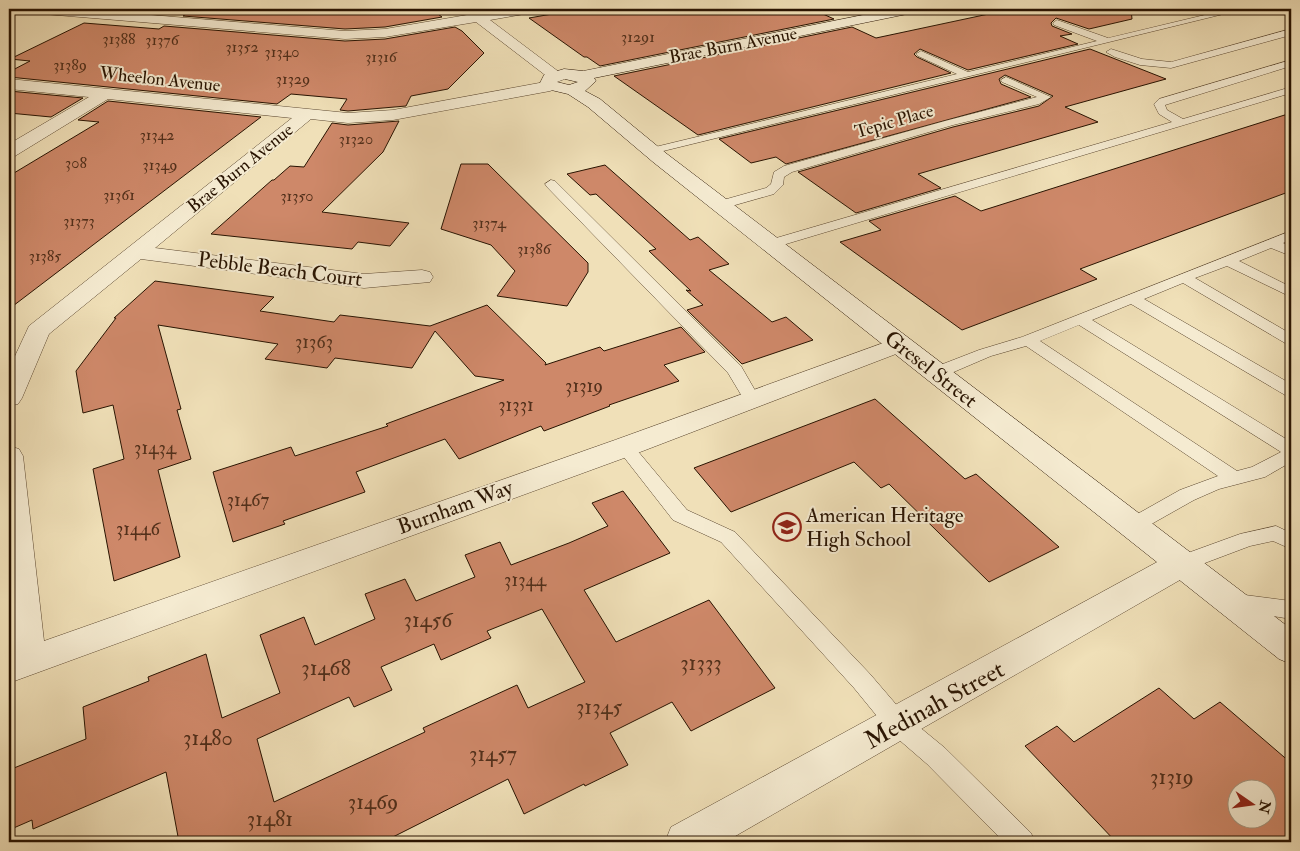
<svg xmlns="http://www.w3.org/2000/svg" width="1300" height="851" font-family="'IM FELL Double Pica',serif">
<style>
.building{fill:#ce8869;stroke:#281301;fill-rule:evenodd}
.lines{fill:none;stroke-linecap:round;stroke-linejoin:round}
.lane-casing{stroke:#5a462f;stroke-width:1}
.street-casing{stroke:#5a462f;stroke-width:1}
.secondary-casing{stroke:#281301;stroke-width:1}
.lane{fill:#f5ebd1;fill-rule:evenodd}
.street{fill:#f5ebd1;fill-rule:evenodd}
.secondary{fill:#f5ebd1;fill-rule:evenodd}
.labels{text-anchor:middle;stroke-width:4;stroke-linejoin:round;paint-order:stroke}
.far-number-label{font-size:16px;fill:#52301b}
.far-street-label{font-size:18px;fill:#281301;stroke:#f5ebd1}
.number-label{font-size:19px;fill:#52301b}
.street-label{font-size:21px;fill:#281301;stroke:#f5ebd1}
.poi-label{font-size:21px;fill:#281301;stroke:#f5ebd1;text-anchor:start}
.near-number-label{font-size:22px;fill:#52301b}
.near-street-label{font-size:25px;fill:#281301;stroke:#f5ebd1}
</style>
<rect width="100%" height="100%" fill="#f0e0b8"/>
<filter id="stains"><feTurbulence type="fractalNoise" baseFrequency=".004" numOctaves="4"/><feColorMatrix values="0 0 0 0 .2 0 0 0 0 .09 0 0 0 0 .02 0 0 0 .5 -.17"/></filter>
<radialGradient id="worn" r=".72"><stop offset=".6" stop-color="#630" stop-opacity="0"/><stop offset="1" stop-color="#630" stop-opacity=".3"/></radialGradient>
<path class="building" d="M195 9H431L442 17 385 27 345 29 183 16Z
M581 9H812L834 19 600 66 587 57H584L529 18Z
M1012 9H1131L1132 19 1089 29 1056 18 1051 23 1052 26 1072 34 1060 36 1078 44 968 70 920 49 914 54 917 57 951 73 698 135 614 76 852 27 876 38Z
M84 23 159 29 164 26 345 41 385 39 455 27 462 31 484 53 448 89 411 96 406 106 348 111 340 110 347 99 291 94 277 104 9 77V72L30 61 10 59Z
M1090 49 1166 79 1065 107 1098 122 918 174 941 188 856 213 798 172 953 127 1039 106 1053 96 1005 75 999 79 1001 84 1031 97 786 164 776 157 751 163 719 139Z
M9 91 83 98 51 117 9 113Z
M108 101 261 117 9 309V176L99 122 78 120Z
M1291 113V191L1080 269 1097 279 962 330 840 242 881 230 869 221 955 196 981 211Z
M399 121 383 152 322 212 409 223 390 246 358 242 352 249 211 234 272 180H274L290 166 304 167 332 123 348 125Z
M461 164H488L588 263V272L567 306 497 296 515 271 491 245 441 229Z
M605 165 690 240 698 237 729 264 709 270 772 322 786 317 813 340 742 364 687 310 703 305 686 290 691 291 649 251 656 249 596 194 590 195 567 174Z
M155 281 274 297 260 311 334 322 340 315 430 326 487 305 546 363 545 365 600 347 604 351 681 327 705 352 664 365 679 381 609 405 610 406 544 431 541 426 459 459 445 439 356 472 365 492 283 521 285 524 233 542 213 472 291 447 295 456 388 426 386 424 504 380 475 376 435 331 412 368 335 358 327 368 265 359 278 344 158 325 181 409 177 410 191 459 158 470 180 557 114 581 93 469 124 459 113 405 83 413 76 371 116 318H114Z
M875 399 965 479 976 474 1059 547 989 582 889 484 881 488 854 462 731 512 694 468Z
M623 491 670 553 584 590 616 642 709 600 775 688 691 731 672 702 610 733 628 765 585 786 584 784 524 814 508 779 383 842H179L166 772 33 829 32 820 9 830V770L86 739 83 707 149 681 148 677 206 654 222 718 280 693 260 635 304 617 315 645 375 619 365 594 405 579 416 601 475 577 465 555 500 542 511 565 569 543 608 526 592 503ZM542 609 585 682 528 708 517 685 423 728 425 732 274 802 257 739 349 697 354 707 392 690 381 667 434 644 441 660 491 638 487 631Z
M1159 688 1194 719 1220 702 1291 763V842H1116L1025 746 1057 726 1074 742ZM1238 788H1268V818H1238Z"/>
<g class="lines">
<defs>
<path id="lane" d="M1230 9H1244L651 154 645 151 651 148 957 74 918 56 916 54 921 51 968 72 1097 41 1054 25 1053 23 1057 20 1108 38Z
M1291 29V35L1171 68 1140 65 1115 57 1106 52 1111 49 1142 59 1171 62Z
M1291 60V66L1165 105 1167 110 1183 119 1291 87V93L776 247H766L764 244 766 241 1172 122 1159 114 1154 104 1159 99Z
M1006 77 1051 97 1039 104 953 125 792 172 784 177 783 185 774 194 721 209 715 205 716 202 766 188 771 184 774 172 784 166 945 121 1037 97 1002 82 1001 80Z
M551 180 555 181 741 366 760 399 758 403 752 404 746 403 728 373 547 187 545 184Z
M1291 231V240L1283 243 1291 247V256L1271 248 1239 261 1291 287V297L1227 266 1195 278 1291 334V345L1285 343 1183 283 1144 299 1291 384V396L1285 395 1131 304 1092 320 1291 442V462L1265 477 1219 489 1194 500 1139 531 1132 533 1125 531 1122 526 1125 521 1180 490 1218 476 1026 346 991 356 942 377H930L928 373 930 369 979 350 1022 337ZM1079 325 1281 452 1252 467 1237 471 1040 341Z
M625 441 631 443 687 510 735 532 870 674 906 716 945 748 1031 833 1035 842H1004L927 764 890 732 854 688 721 542 673 520 616 447 619 443Z
M1276 526 1291 533V549L1273 541 1250 546 1181 572 1174 570 1171 564 1174 558 1240 534Z
M1237 594 1291 601V619L1229 609 1226 603 1229 597Z"/>
<path id="street" d="M25 9H78L345 31 385 29 467 15 463 11 465 9H476L481 13 507 9H537L535 12 530 13 490 20 563 75 561 78H549L476 22 385 37 345 39 32 13Z
M9 79 348 113 393 110 550 81 556 83 558 86 556 89 550 91 393 120 348 123 311 119 155 248 364 274 422 270 430 272 433 277 430 282 364 288 141 259 49 334 22 398 18 404 9 406V369L29 326 292 118 108 99 15 156 9 157V144L89 97 9 89Z
M900 337 909 339 912 344 909 349 635 454 9 683V446L19 449 23 456 44 641 615 440Z
M1181 552 1192 555 1197 564 1192 573 725 842H665L671 827 1170 555Z"/>
<path id="secondary" d="M893 9H919L912 13 594 78 596 81 585 91 600 99 667 154 1291 629V664L1279 659 653 162 588 107 568 94 547 89 540 83 544 75 564 69 583 71ZM565 79 578 82 569 85 557 82Z"/>
</defs>
<use href="#lane" class="lane-casing"/>
<use href="#street" class="street-casing"/>
<use href="#secondary" class="secondary-casing"/>
<use href="#lane" class="lane"/>
<use href="#street" class="street"/>
<use href="#secondary" class="secondary"/>
</g>
<defs>
<symbol id="school-ring" viewBox="-11 -11 22 22"><circle r="9.5" fill="#f5ebd1" stroke="#8f2418" stroke-width="1.5"/><path d="M0-5L7-2L0 1L-7-2ZM-4 1L0 2.5L4 1V4Q0 6-4 4Z" fill="#8f2418"/></symbol>
</defs>
<g fill-rule="evenodd">
<use href="#school-ring" x="771" y="511" width="32" height="32"/>
</g>
<g class="labels">
<g class="far-number-label">
<text x="638" y="42">31291</text>
<text x="119" y="44">31388</text>
<text x="162" y="45">31376</text>
<text x="242" y="52">31352</text>
<text x="282" y="57">31340</text>
<text x="381" y="62">31316</text>
<text x="70" y="70">31389</text>
<text x="293" y="84">31329</text>
<text x="157" y="140">31342</text>
<text x="356" y="144">31320</text>
<text x="76" y="168">308</text>
<text x="160" y="170">31349</text>
<text x="119" y="200">31361</text>
<text x="297" y="201">31350</text>
<text x="79" y="226">31373</text>
<text x="489" y="228">31374</text>
<text x="534" y="254">31386</text>
<text x="45" y="261">31385</text>
</g>
<g class="far-street-label">
<text transform="translate(733 45) rotate(-11)" y="6">Brae Burn Avenue</text>
<text transform="translate(160 79) rotate(6)" y="6">Wheelon Avenue</text>
<text transform="translate(894 121) rotate(-16)" y="6">Tepic Place</text>
<text transform="translate(240 168) rotate(-39)" y="6">Brae Burn Avenue</text>
</g>
<g class="number-label">
<text x="314" y="348">31363</text>
<text x="584" y="392">31319</text>
<text x="516" y="411">31331</text>
<text x="155" y="454">31434</text>
<text x="248" y="506">31467</text>
<text x="138" y="535">31446</text>
<text x="525" y="586">31344</text>
</g>
<g class="street-label">
<text transform="translate(280 269) rotate(7)" y="7">Pebble Beach Court</text>
<text transform="translate(931 369) rotate(38)" y="7">Gresel Street</text>
<text transform="translate(455 507) rotate(-20)" y="7">Burnham Way</text>
</g>
<g class="poi-label">
<text x="806" y="522">American Heritage<tspan x="806" dy="24">High School</tspan></text>
</g>
<g class="near-number-label">
<text x="428" y="627">31456</text>
<text x="701" y="670">31333</text>
<text x="326" y="675">31468</text>
<text x="599" y="714">31345</text>
<text x="208" y="745">31480</text>
<text x="493" y="761">31457</text>
<text x="1172" y="784">31319</text>
<text x="373" y="809">31469</text>
<text x="270" y="826">31481</text>
</g>
<g class="near-street-label">
<text transform="translate(934 704) rotate(-29)" y="9">Medinah Street</text>
</g>
</g>
<rect width="1300" height="851" fill="none" stroke="#f0e0b8" stroke-width="30"/>
<rect x="10" y="10" width="1280" height="831" fill="none" stroke="#281301" stroke-width="2.5"/>
<rect x="15" y="15" width="1270" height="821" fill="none" stroke="#281301"/>
<g transform="translate(1252 804) rotate(103)"><circle r="24" fill="#f5ebd1" stroke="#a3957e"/>
<path d="M0-4L9 19L0 12L-9 19Z" fill="#8f2418"/>
<text y="-8" font-size="14" font-weight="bold" text-anchor="middle" fill="#281301">N</text>
</g>
<rect width="100%" height="100%" filter="url(#stains)"/>
<rect width="100%" height="100%" fill="url(#worn)"/>
</svg>
